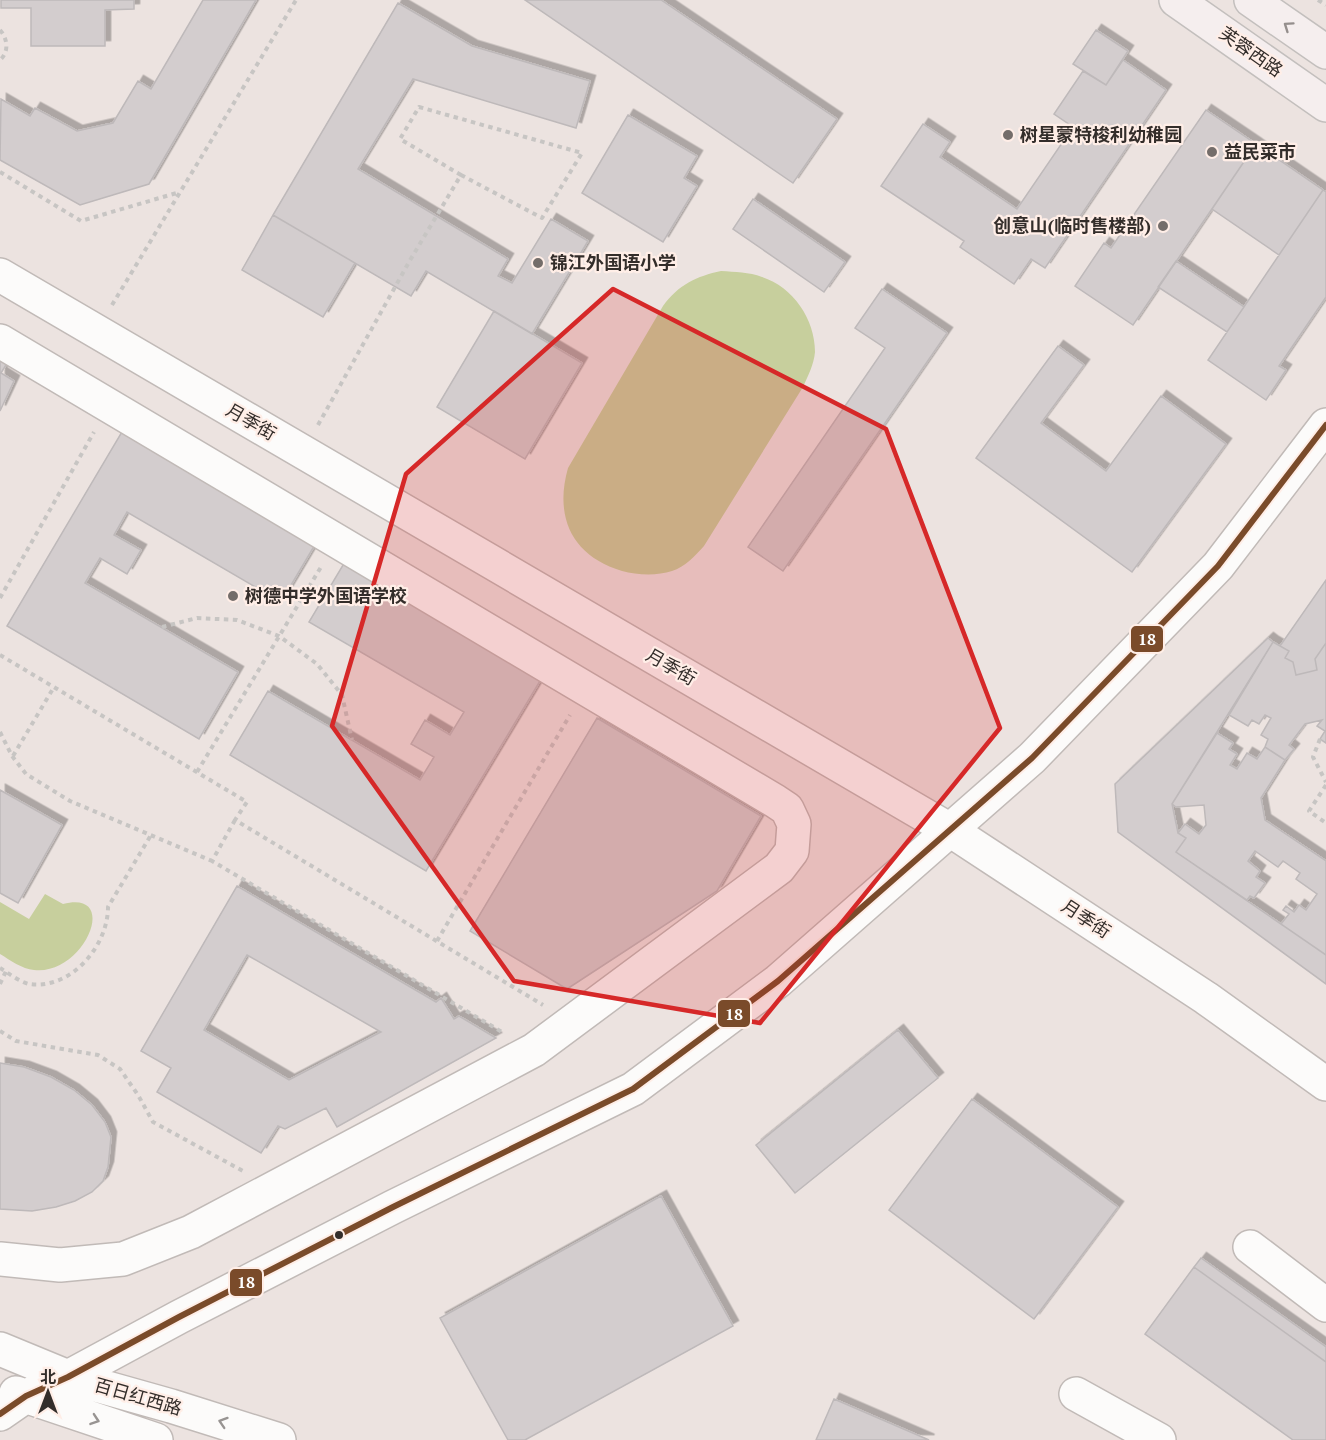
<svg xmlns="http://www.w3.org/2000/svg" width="1326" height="1440" font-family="'PT Serif','Noto Sans SC',serif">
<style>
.green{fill:#c7cf9d}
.building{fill:#d3cdce;stroke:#beb9ba;stroke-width:1.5;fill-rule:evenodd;filter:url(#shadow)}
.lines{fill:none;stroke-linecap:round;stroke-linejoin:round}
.minor-casing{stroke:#c1bab7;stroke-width:36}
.major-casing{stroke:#c3bfbd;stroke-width:36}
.path{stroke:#c7c5c3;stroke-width:4;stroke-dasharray:4.5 4.5;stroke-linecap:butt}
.minor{stroke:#fcfbfa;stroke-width:33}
.major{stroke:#f5eeee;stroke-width:33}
.bus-1-casing{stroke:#ffeee7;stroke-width:10}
.bus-1{stroke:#7a4b2a;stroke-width:6}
.oneway{stroke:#948e8c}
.oneway2{stroke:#989492}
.marked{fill:#d62828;fill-opacity:0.2;stroke:#d62828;stroke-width:4.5;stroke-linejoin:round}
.poi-dot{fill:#746d6a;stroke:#ffeee7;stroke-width:2}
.bus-dot{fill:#332d2a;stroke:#ffeee7;stroke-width:2}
.labels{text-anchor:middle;stroke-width:4.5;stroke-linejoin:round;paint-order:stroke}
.street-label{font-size:18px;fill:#332d2a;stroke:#ffeee7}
.poi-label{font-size:18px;font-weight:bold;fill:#332d2a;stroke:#ffeee7;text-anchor:start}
.line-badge{stroke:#ffeee7;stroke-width:2}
.badge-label{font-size:16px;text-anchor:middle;font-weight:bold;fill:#fff}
</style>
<defs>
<filter id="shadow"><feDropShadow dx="5.5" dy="-5.5" stdDeviation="0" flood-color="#0004"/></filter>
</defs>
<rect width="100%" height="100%" fill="#ece3e0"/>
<path class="green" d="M721 271C735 272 749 272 762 277 793 287 815 319 815 352 814 364 808 376 803 387L704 546C695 556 685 567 672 571 657 576 637 575 622 571 572 556 554 517 568 468L663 306C678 285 697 276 721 271Z
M45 894 63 904C121 889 84 976 34 970 22 969 10 960 0 954V902L29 919Z"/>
<path class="building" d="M1 0H134V9L105 10V46H31V8H1Z
M203 0H256L149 184 80 205 0 160 1 99 30 116 35 108 77 131 113 123 138 81 151 89Z
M525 0H661L837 119 793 183Z
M398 3 472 46 590 81 576 128 413 79 358 169 508 259 498 276 512 283 551 219 588 241 532 334 426 271 411 296 273 215Z
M1096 30 1128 51 1106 85 1073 64Z
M1123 60 1166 90 1045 268 1031 259 1014 284 960 247 964 241 881 186 923 124 950 142 940 157 1017 209 1073 127 1054 114 1083 71 1106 85Z
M1206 110 1256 144 1133 325 1075 286 1104 243 1111 248Z
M628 115 697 156 684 178 697 186 663 242 582 193Z
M1256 144 1323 190 1279 255 1212 209Z
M1323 190 1326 192V297L1279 366 1286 370 1266 400 1208 360Z
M753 199 845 262 824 292 733 229Z
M273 215 355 263 323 317 242 270Z
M1176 261 1244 307 1227 332 1158 287Z
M882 289 947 333 783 571 748 547 885 348 855 328Z
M494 311 582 363 525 459 437 407Z
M1058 346 1084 365 1041 423 1106 471 1161 396 1226 444 1132 572 976 458Z
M0 355 9 360 1 373 14 381 0 411Z
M126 425 319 538 281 602 127 512 114 535 141 550 127 574 100 558 85 583 238 672 199 739 7 626Z
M349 555 546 671 426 871 230 755 268 691 420 780 434 757 411 744 425 720 450 735 464 712 309 622Z
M1326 580V643L1315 659 1317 670 1296 675 1293 662 1285 658 1289 651 1280 646Z
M1268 638 1273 642 1172 804 1178 833 1186 838 1176 852 1326 955V984L1118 832 1115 784Z
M1273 642 1289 651 1285 658 1293 662 1296 675 1317 670 1315 659 1326 643V743L1320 739 1325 731 1317 726 1322 720 1305 724 1289 745 1294 749 1285 760 1265 747 1268 739 1261 735 1271 718 1265 715 1259 724 1252 720 1248 726 1229 715Z
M597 718 761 816 717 891 567 989 470 931Z
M1217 733 1233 743 1229 749 1237 754 1230 765 1237 769 1247 753 1257 759 1265 747 1285 760 1261 798 1265 820 1326 861V955L1281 924 1289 914 1283 910 1286 906 1294 912 1299 905 1306 910 1317 894 1296 879 1300 873 1283 861 1278 867 1255 851 1248 861 1260 871 1256 877 1265 883 1254 898 1250 896 1247 900 1176 852 1186 838 1178 833 1185 824 1199 834 1206 825 1204 805 1176 807 1172 804Z
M0 790 62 825 18 903 0 893Z
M237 886 436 1002 441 998 454 1019 459 1016 496 1038 337 1127 326 1108 285 1129 278 1126 261 1153 157 1092 171 1068 141 1051ZM247 955 381 1032 289 1080 204 1030Z
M898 1030 938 1078 795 1193 756 1145Z
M0 1063 24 1067 51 1077 74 1090 92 1105 105 1122 111 1137 108 1167 103 1181 92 1192 75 1201 56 1207 32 1211 0 1209Z
M972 1099 1118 1207 1034 1319 889 1210Z
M661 1196 733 1326 525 1440H508L440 1318Z
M1201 1258 1326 1347V1362L1194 1267Z
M1194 1267 1326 1362V1440H1293L1145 1334Z
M834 1399 929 1440H816Z"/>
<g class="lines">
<defs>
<path id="minor" d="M0 275 950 830 1206 998 1326 1084
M0 341 775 801 787 809 794 824 792 851 779 868 534 1050 191 1232 123 1259 60 1265 0 1259
M1250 1247 1326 1305
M0 1349 68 1377 171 1406 279 1440
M16 1393 156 1440
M1076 1394 1159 1440
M0 1414 26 1396 68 1377 179 1317 393 1207 633 1089 778 981 1032 758 1218 566 1326 425"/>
<path id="major" d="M1176 0 1326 105
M1251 0 1326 52"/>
</defs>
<use href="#minor" class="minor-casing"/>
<use href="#major" class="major-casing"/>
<path class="path" d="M1318 0 1326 5
M0 30C8 39 9 52 0 60
M0 172 81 221 180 192
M112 305 296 0
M318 425 409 262 461 175 400 139 419 107 582 153 542 218 461 175
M0 598 94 432
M162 627 197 618 237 620 279 636 317 664 342 695 352 740
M0 655 247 802 235 820 543 1005
M0 732 12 756 26 774 70 801 212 861
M1320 739 1313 757 1326 782
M13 756 54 687
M197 772 321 567
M1326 785 1309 811 1326 823
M235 820 212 861 502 1032
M437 941 570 715
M0 968C8 973 20 982 29 984 71 990 108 946 108 907L151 835
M0 984 6 971
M0 1031 16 1041 98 1055 120 1069 138 1095 153 1122 243 1171"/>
<use href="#minor" class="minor"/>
<use href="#major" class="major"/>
<defs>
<path id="bus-1" d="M0 1414 26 1396 68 1377 179 1317 393 1207 633 1089 778 981 1032 758 1218 566 1326 425"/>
</defs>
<use href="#bus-1" class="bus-1-casing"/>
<use href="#bus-1" class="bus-1"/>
</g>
<defs><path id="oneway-chevron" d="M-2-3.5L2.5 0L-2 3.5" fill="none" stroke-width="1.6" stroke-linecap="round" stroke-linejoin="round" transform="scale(1.5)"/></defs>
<use class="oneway" href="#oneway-chevron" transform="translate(1288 26) rotate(-145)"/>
<g class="oneway2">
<use href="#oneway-chevron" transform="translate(95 1420) rotate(19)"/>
<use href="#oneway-chevron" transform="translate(223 1422) rotate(-162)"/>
</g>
<path class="marked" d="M613 289 886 429 1000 728 760 1023 514 981 332 726 406 474Z"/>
<g class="poi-dot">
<circle cx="1008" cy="135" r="6"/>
<circle cx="1212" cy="152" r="6"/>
<circle cx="1163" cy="226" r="6"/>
<circle cx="538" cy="263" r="6"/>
<circle cx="233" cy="596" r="6"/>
</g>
<circle class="bus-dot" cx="339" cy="1235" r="5"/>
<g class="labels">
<g class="street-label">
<text transform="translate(1251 52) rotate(35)" y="6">芙蓉西路</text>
<text transform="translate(251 422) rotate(30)" y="6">月季街</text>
<text transform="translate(671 667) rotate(30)" y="6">月季街</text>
<text transform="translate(1086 919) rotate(33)" y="6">月季街</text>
<text transform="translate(138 1397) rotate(16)" y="6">百日红西路</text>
</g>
<g class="poi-label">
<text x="1020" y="141">树星蒙特梭利幼稚园</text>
<text x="1224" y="158">益民菜市</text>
<text x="1151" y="232" text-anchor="end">创意山(临时售楼部)</text>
<text x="550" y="269">锦江外国语小学</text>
<text x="245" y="602">树德中学外国语学校</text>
</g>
</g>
<g class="line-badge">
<rect x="1130" y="625" width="34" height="28" rx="6" fill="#7a4b2a"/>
<rect x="717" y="999" width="34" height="29" rx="6" fill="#7a4b2a"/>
<rect x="229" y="1268" width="34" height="29" rx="6" fill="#7a4b2a"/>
</g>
<g class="badge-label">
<text x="1147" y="645">18</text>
<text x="734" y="1020">18</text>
<text x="246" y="1288">18</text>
</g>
<g transform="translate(48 1392)" stroke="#ffeee7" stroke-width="4.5" paint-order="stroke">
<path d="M0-4.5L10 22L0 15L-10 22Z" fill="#332d2a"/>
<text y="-9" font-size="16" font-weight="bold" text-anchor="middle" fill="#332d2a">北</text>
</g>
</svg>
